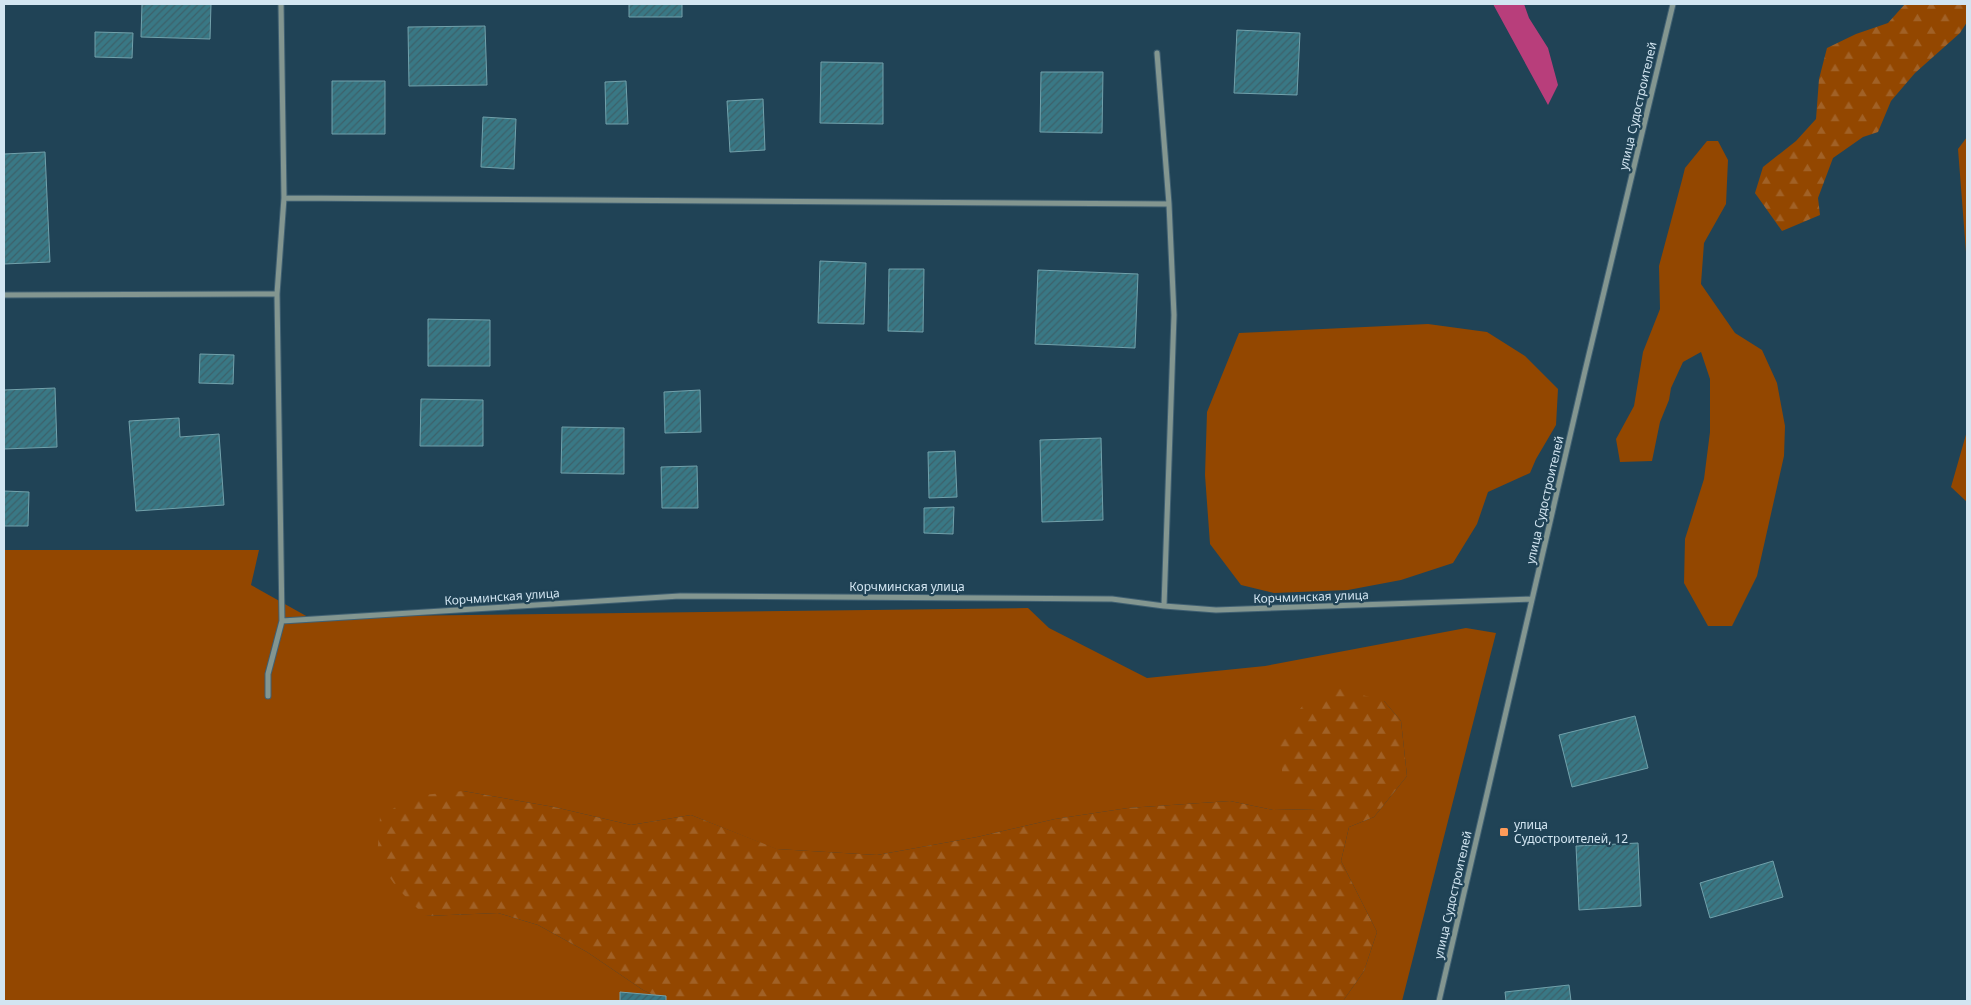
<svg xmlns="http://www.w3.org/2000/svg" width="1971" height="1005" font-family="'Noto Sans',sans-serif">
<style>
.grass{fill:#934700}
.forest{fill:url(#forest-firs)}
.water{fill:#b83e7b}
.building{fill:url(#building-hatch);stroke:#72a1ab}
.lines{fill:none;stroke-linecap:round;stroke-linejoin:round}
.minor-casing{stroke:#406072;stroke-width:7}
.minor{stroke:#839690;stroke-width:5}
.poi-dot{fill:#fe9b59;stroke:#204356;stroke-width:2}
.labels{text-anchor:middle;stroke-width:4.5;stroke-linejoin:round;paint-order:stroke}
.street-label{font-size:12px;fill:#d2e5f1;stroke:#204356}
.poi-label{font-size:12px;fill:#d2e5f1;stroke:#204356;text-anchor:start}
</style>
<defs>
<pattern id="forest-firs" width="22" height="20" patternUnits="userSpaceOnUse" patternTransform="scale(1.25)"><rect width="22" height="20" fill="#934700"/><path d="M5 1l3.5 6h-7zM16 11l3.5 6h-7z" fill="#a16126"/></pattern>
<pattern id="building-hatch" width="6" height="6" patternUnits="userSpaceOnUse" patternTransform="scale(1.25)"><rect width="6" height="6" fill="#397885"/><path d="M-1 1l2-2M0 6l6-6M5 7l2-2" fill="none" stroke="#3c616a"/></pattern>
</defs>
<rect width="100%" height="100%" fill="#204356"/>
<path class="grass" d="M1967 137V265L1958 149Z
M1707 141H1718L1728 160 1726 204 1704 243 1701 284 1735 333 1762 350 1777 383 1785 426 1784 456 1757 576 1732 626H1708L1684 583 1685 539 1704 479 1710 432V379L1701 352 1683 362 1671 388 1669 400 1660 422 1652 461 1620 462 1616 439 1634 406 1643 352 1660 309 1659 266 1682 180 1685 168Z
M1428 324 1487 332 1525 356 1558 389 1556 425 1536 459 1530 473 1488 492 1477 524 1453 563 1401 580 1348 590 1274 593 1241 585 1210 544 1205 475 1207 412 1239 333Z
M1967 431V502L1951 487Z
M4 550H259L251 585 308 617 1028 608 1049 628 1147 678 1265 666 1466 628 1496 633 1402 1001H1343L1364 971 1377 932 1341 861 1349 827 1374 817 1407 776 1401 721 1384 701 1318 809 1273 810 1230 801 1128 808 1055 819 977 837 877 855 776 849 691 815 631 825 554 807 463 791 425 916 498 913 538 925 587 952 643 990 666 1001H4Z"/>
<path class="forest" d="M1905 4H1967V22L1960 33 1915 73 1891 101 1878 132 1863 137 1833 158 1818 198 1820 215 1782 231 1755 193 1763 167 1796 141 1816 119 1819 79 1827 48 1856 34 1888 23Z
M1337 688 1384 701 1401 721 1407 776 1374 817 1349 827 1341 861 1377 932 1364 971 1343 1001H666L643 990 587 952 538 925 498 913 425 916 397 888 377 859 380 817 413 796 463 791 554 807 631 825 691 815 777 849 877 855 977 837 1055 819 1128 808 1230 801 1273 810 1317 809 1283 782 1279 734 1305 703Z"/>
<path class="water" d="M1493 4H1524L1529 18 1548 48 1558 85 1548 105Z"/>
<path class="building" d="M142 4H211L210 39 141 37Z
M629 4H682V17H629Z
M485 26 487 85 409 86 408 27Z
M1237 30 1300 33 1297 95 1234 93Z
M95 32 133 33 132 58 95 57Z
M821 62 883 63V124L820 123Z
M1041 72H1103L1102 133 1040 132Z
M332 81H385V134H332Z
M626 81 628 124H606L605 82Z
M763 99 765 150 730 152 727 101Z
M483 117 516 119 514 169 481 167Z
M45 152 50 262 4 264V154Z
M820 261 866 263 864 324 818 323Z
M889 269H924L923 332 888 331Z
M1038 270 1138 274 1135 348 1035 344Z
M428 319 490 320V366H428Z
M200 354 234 355 233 384 199 383Z
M55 388 57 447 4 449V390Z
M700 390 701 432 665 433 664 392Z
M421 399 483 400V446H420Z
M179 418 180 437 219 434 224 505 136 511 129 421Z
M562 427 624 428V474L561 473Z
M1101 438 1103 520 1042 522 1040 440Z
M955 451 957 497 929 498 928 452Z
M697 466 698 508H662L661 467Z
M4 491 29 492 28 526H4Z
M954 507 953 534 924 533V508Z
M1635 716 1648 768 1572 787 1559 735Z
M1638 843 1641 906 1579 910 1576 846Z
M1773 861 1783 897 1710 918 1700 883Z
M1569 985 1571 1001H1506L1505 992Z
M620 992 666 996V1001H620Z"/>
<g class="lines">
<defs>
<path id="minor" d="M1157 53 1169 204 1174 315 1164 606
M284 198 1169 204
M4 295 277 294
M282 621 680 596 1112 599 1164 606 1216 610 1532 599
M268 696V674L282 621 277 294 284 198 281 4
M1439 1001 1585 371 1673 4"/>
</defs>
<use href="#minor" class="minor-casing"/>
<use href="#minor" class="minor"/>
</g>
<rect class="poi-dot" x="1499" y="827" width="10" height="10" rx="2.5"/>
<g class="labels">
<g class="street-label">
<text transform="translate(1638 106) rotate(-77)" y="4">улица Судостроителей</text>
<text transform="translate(1545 500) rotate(-77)" y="4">улица Судостроителей</text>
<text x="907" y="591">Корчминская улица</text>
<text transform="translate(502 597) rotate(-4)" y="4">Корчминская улица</text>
<text transform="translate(1311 597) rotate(-2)" y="4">Корчминская улица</text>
<text transform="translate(1453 895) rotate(-77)" y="4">улица Судостроителей</text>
</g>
<g class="poi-label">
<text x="1514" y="829">улица<tspan x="1514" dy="14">Судостроителей, 12</tspan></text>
</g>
</g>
<rect width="1971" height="1005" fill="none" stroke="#d2e5f1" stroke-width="10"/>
</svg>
